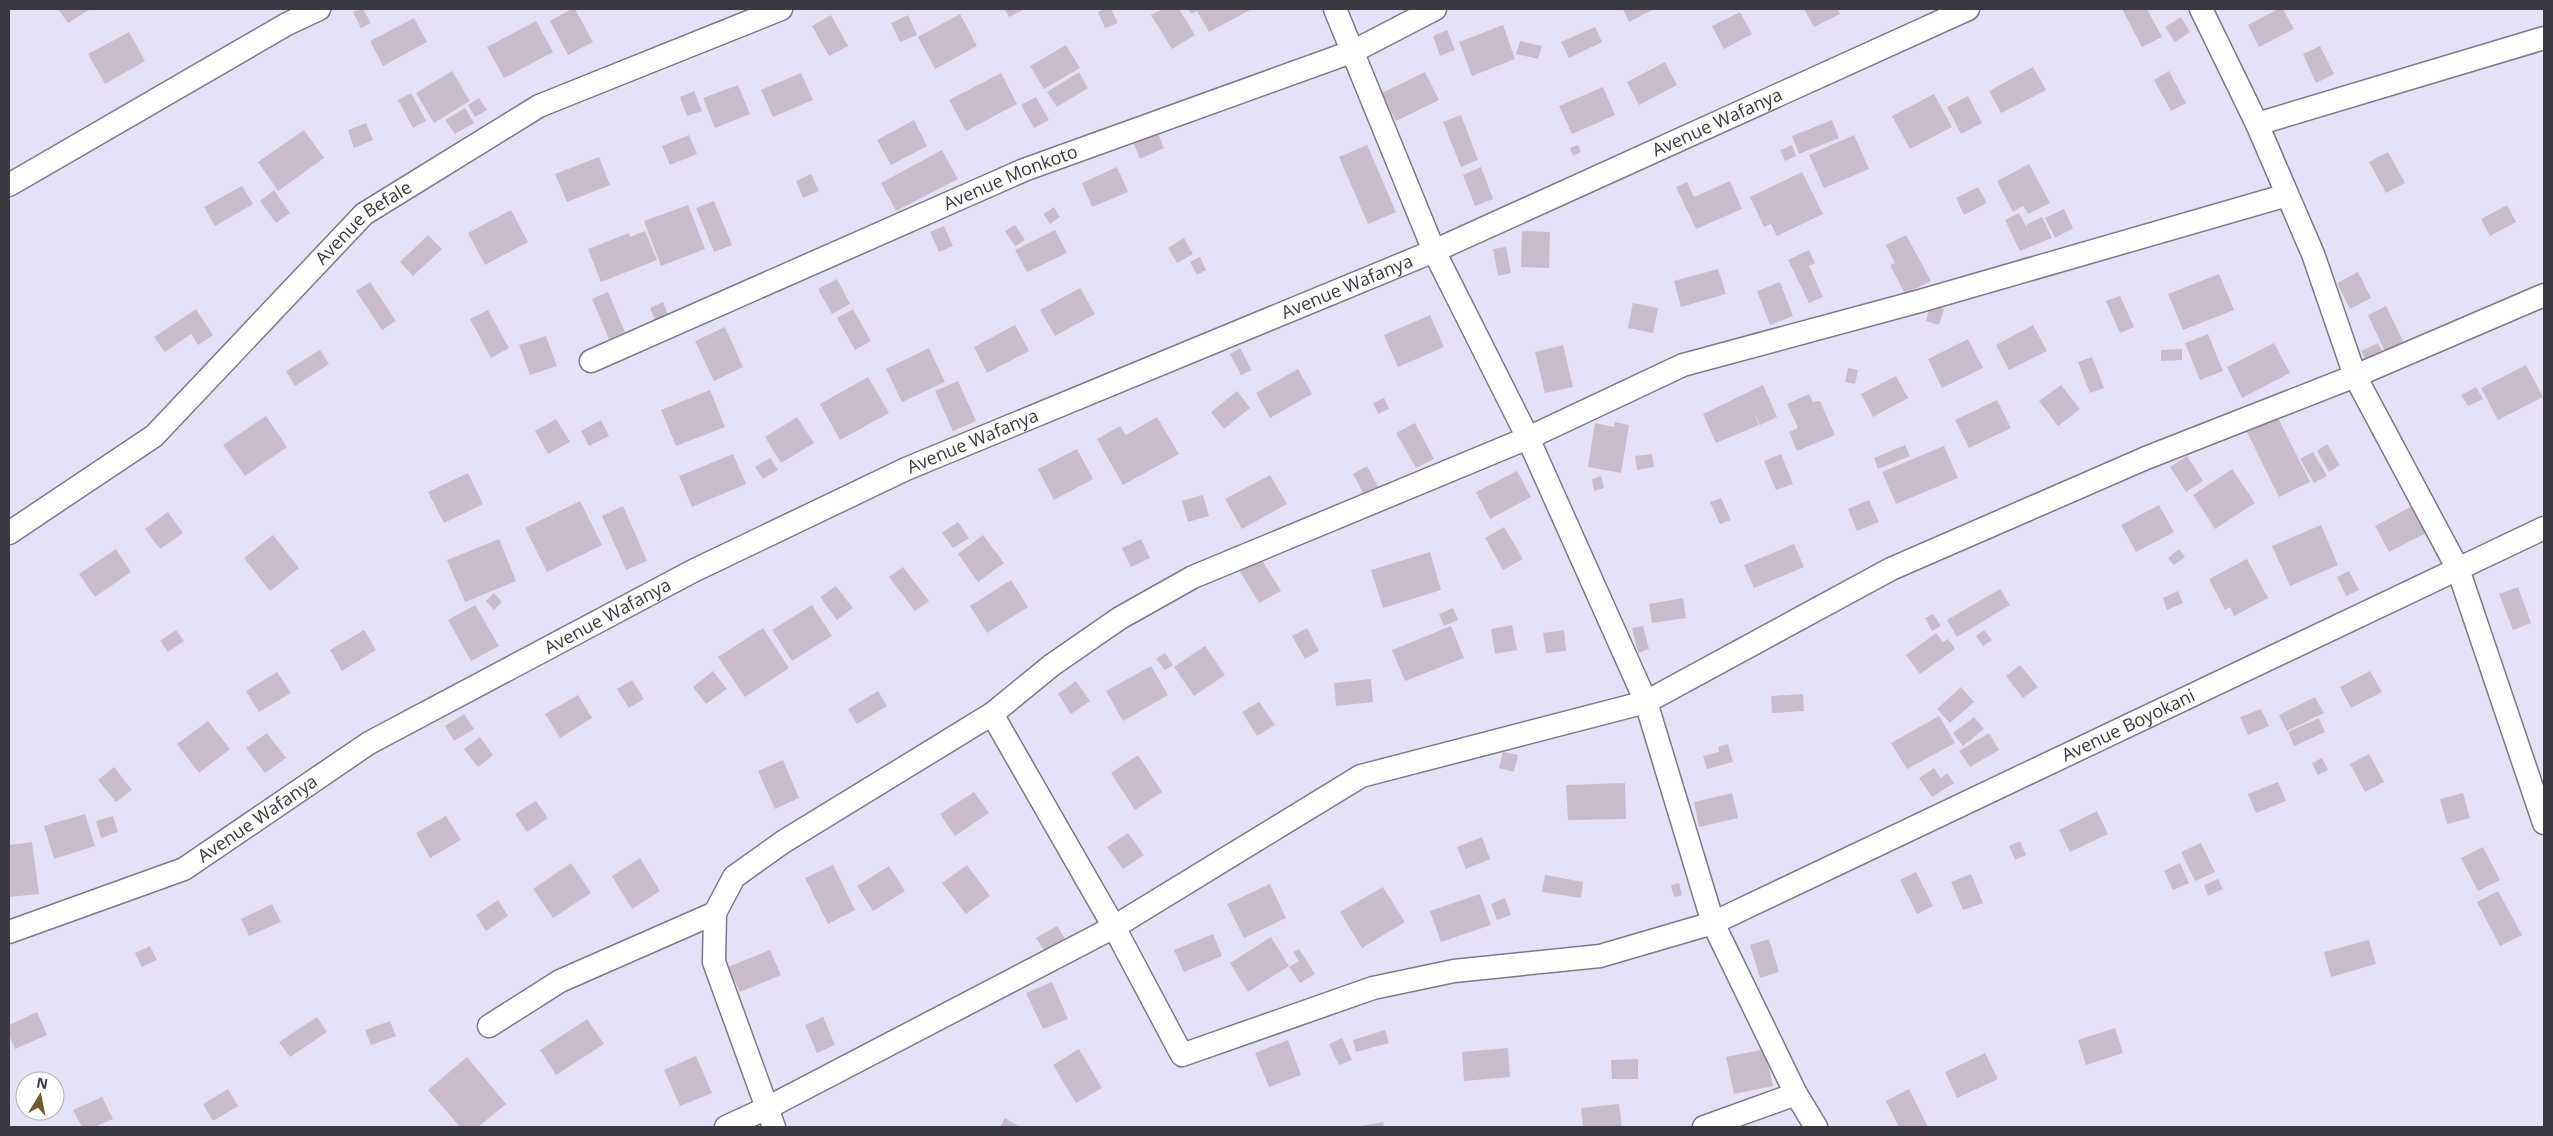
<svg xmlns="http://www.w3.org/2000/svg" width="2553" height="1136" font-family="'Open Sans',sans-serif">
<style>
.building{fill:#cabbcc}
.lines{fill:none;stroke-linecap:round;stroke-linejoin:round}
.street-casing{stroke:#7c798c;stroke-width:25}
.street{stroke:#fff;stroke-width:22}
.labels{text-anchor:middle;stroke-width:4;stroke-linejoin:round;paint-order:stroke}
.street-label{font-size:18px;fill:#3a3941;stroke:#fff}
</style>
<rect width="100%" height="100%" fill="#e5e2f8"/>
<path class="building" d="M58 9H90L68 23Z
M360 9H363L371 23 361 28 353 12Z
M572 9H575L593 42 568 55 550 21Z
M1004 9H1025L1009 17Z
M1105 9H1111L1118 23 1105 28 1098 12Z
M1162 9H1179L1195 35 1172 49 1151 15Z
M1188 9H1252L1209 32 1197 11 1191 14Z
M1623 9H1654L1629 22Z
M1804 9H1837L1840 14 1814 27Z
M2122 9H2147L2162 37 2142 47Z
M2278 9H2283L2294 29 2259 47 2248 25Z
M1740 12 1752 34 1724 49 1712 26Z
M960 14 977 46 935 69 918 37Z
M831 15 848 46 829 56 812 26Z
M908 15 917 35 900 42 891 23Z
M2181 17 2190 32 2175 42 2165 27Z
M414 18 427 42 383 66 370 41Z
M536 21 553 52 504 78 487 47Z
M1503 25 1515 59 1472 76 1459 42Z
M1595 27 1602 42 1569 58 1561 42Z
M1447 30 1455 50 1440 56 1433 36Z
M129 32 145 61 105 84 88 54Z
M1520 41 1542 46 1538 59 1516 54Z
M1066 45 1080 68 1044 89 1030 66Z
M2320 46 2334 74 2316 83 2303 54Z
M1665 62 1677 85 1639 105 1627 82Z
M2033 67 2046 90 2001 113 1989 91Z
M452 71 470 101 434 123 416 93Z
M2169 71 2186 103 2171 111 2154 80Z
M1079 72 1088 88 1057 107 1047 92Z
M1425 72 1439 100 1396 121 1382 93Z
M801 73 813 100 773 117 761 90Z
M1001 73 1017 104 966 131 949 100Z
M738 85 750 114 715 128 703 98Z
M1603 87 1615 115 1572 134 1559 106Z
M694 91 702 111 687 116 680 97Z
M411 93 426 121 413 128 398 100Z
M1934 94 1952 127 1910 149 1892 116Z
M1968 96 1982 123 1961 134 1947 107Z
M1036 97 1049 120 1034 128 1021 105Z
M479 98 487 110 475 117 468 105Z
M465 108 474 123 455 134 445 120Z
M1461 115 1478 160 1461 167 1443 122Z
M914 120 927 146 891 165 877 140Z
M1832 120 1839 138 1799 154 1792 136Z
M366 123 373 140 354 148 348 130Z
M1154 124 1164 148 1140 159 1130 135Z
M304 130 324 158 278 191 258 162Z
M689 135 697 154 670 165 662 146Z
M1854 135 1869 169 1824 188 1809 155Z
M1367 145 1396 212 1368 224 1339 157Z
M1578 145 1581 152 1573 156 1570 148Z
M1792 145 1796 156 1785 161 1780 150Z
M942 150 958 179 896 211 881 183Z
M2388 152 2405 183 2386 193 2369 162Z
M599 157 610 185 567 202 555 174Z
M2029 164 2050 203 2028 214 2023 206 2013 212 1997 181Z
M1117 167 1128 192 1092 207 1082 183Z
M1481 167 1493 199 1475 206 1463 175Z
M1802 172 1823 214 1777 236 1771 224 1764 227 1750 197Z
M811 174 819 191 803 198 796 181Z
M1730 181 1742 209 1696 229 1676 187 1687 182 1694 197Z
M242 186 253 204 215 226 204 207Z
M1978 187 1987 203 1964 215 1956 198Z
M274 190 290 213 276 223 260 201Z
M714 201 732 245 714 252 696 208Z
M688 205 705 249 661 266 644 221Z
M2507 205 2516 222 2490 236 2481 219Z
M1054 207 1060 217 1050 224 1043 214Z
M2064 209 2073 228 2055 238 2045 218Z
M511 210 528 242 485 265 468 233Z
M2019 213 2033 239 2026 225 2042 217 2052 238 2020 251 2005 220Z
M1015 225 1025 240 1015 246 1005 231Z
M944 226 953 246 939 252 930 232Z
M1055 230 1067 253 1027 272 1015 250Z
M645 231 657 260 601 282 588 249 629 233 630 237Z
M1522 231 1550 232 1549 268 1521 267Z
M428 235 442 249 413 276 400 262Z
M1906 235 1931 281 1905 294 1890 265 1895 263 1886 245Z
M1184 238 1193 254 1177 263 1168 248Z
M1506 247 1511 273 1498 276 1493 249Z
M1809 250 1815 263 1809 266 1823 297 1809 303 1788 260Z
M1200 257 1206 270 1197 275 1190 262Z
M1718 269 1726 294 1681 307 1674 281Z
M2358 272 2371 298 2350 309 2337 283Z
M2219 274 2234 310 2183 330 2168 294Z
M837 279 850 304 832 314 818 289Z
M370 282 396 321 382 330 356 291Z
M1780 282 1793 316 1770 325 1757 291Z
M1080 288 1095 314 1055 336 1040 310Z
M608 292 625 332 609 339 592 299Z
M2120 296 2134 327 2120 333 2106 301Z
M663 302 670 319 657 325 650 308Z
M1633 303 1658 308 1653 333 1628 328Z
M1930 305 1944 309 1939 325 1926 321Z
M2386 306 2405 345 2386 354 2368 315Z
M196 309 213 335 198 345 191 334 165 352 154 337Z
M853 309 871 341 855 350 837 318Z
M488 310 509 348 491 358 470 319Z
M1430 315 1444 347 1398 367 1384 335Z
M1015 325 1029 351 987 373 974 347Z
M2033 325 2047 351 2009 370 1996 345Z
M725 327 743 367 714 381 695 341Z
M2208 334 2223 371 2200 380 2185 343Z
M546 336 557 366 530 375 519 345Z
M1968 339 1983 368 1942 388 1928 359Z
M2274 343 2290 373 2242 398 2227 367Z
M2378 343 2385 356 2368 364 2361 351Z
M1563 345 1573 387 1545 393 1535 352Z
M929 348 945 382 902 402 886 369Z
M1240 348 1252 370 1241 375 1230 354Z
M2182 349V360L2161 361V350Z
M320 350 329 364 295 386 286 371Z
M2092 357 2104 388 2090 393 2078 362Z
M2526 365 2543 397 2498 420 2481 388Z
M1848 368 1858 370 1855 384 1845 382Z
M1298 369 1312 394 1270 418 1256 393Z
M1896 376 1908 398 1873 417 1861 394Z
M868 377 889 413 840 440 820 404Z
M958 381 976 421 953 431 935 391Z
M1763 385 1777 417 1760 425 1753 410 1759 425 1716 443 1703 414Z
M2061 385 2080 409 2058 426 2039 401Z
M2476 387 2483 399 2468 406 2461 395Z
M710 390 725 427 676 446 661 410Z
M1237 391 1250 408 1224 429 1211 412Z
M1809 394 1813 402 1820 401 1835 435 1797 451 1789 432 1798 428 1787 404Z
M1384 398 1389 409 1378 414 1373 403Z
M1997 400 2011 428 1969 448 1955 420Z
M266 416 287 447 245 476 223 445Z
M2277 416 2310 482 2279 497 2246 430Z
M797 417 814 443 781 463 765 437Z
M1157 417 1179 454 1123 485 1097 439 1120 426 1126 435Z
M556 419 570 442 548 454 535 431Z
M601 420 609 436 589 446 581 431Z
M1615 422 1629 425 1621 473 1588 467 1595 423 1614 427Z
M1415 423 1434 459 1416 468 1396 433Z
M2327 444 2340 465 2329 472 2317 451Z
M1905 445 1910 456 1878 469 1874 458Z
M1944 446 1958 478 1896 504 1882 472Z
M1077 449 1093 479 1054 500 1038 469Z
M2313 452 2327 476 2314 483 2300 459Z
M733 454 746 484 692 507 679 476Z
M1652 454 1654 467 1637 470 1635 456Z
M1781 454 1793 484 1776 490 1764 461Z
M2187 456 2203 481 2186 492 2170 467Z
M770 458 778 470 763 479 755 467Z
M1367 466 1381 492 1367 500 1353 474Z
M2232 469 2255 503 2215 529 2193 495Z
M1517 471 1531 497 1490 519 1476 492Z
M468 473 483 504 444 523 428 492Z
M1270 475 1287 504 1242 529 1225 499Z
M1601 476 1604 488 1594 491 1592 479Z
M1203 495 1209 516 1188 522 1182 501Z
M1721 498 1731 520 1720 524 1710 502Z
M1869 500 1879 522 1857 531 1848 509Z
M580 501 602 545 547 572 525 528Z
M2159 505 2174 532 2136 552 2121 525Z
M2414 505 2428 532 2389 552 2375 526Z
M623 506 647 561 626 570 602 516Z
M168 512 183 533 160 549 145 529Z
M958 522 969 538 953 548 942 533Z
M2321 525 2338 565 2290 586 2272 546Z
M1504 527 1523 559 1503 570 1485 538Z
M273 535 299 568 270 591 244 558Z
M983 535 1004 563 978 582 958 554Z
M499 539 516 581 465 602 447 560Z
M1141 539 1150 558 1131 567 1122 548Z
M1794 544 1804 567 1754 588 1744 565Z
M116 549 131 572 95 597 79 574Z
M2179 549 2185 557 2174 565 2168 558Z
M1430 552 1441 590 1383 608 1371 570Z
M1260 557 1281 591 1259 603 1239 570Z
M2247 559 2268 598 2234 616 2230 607 2225 610 2209 579Z
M903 567 929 601 915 611 889 577Z
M2349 571 2359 590 2346 596 2337 577Z
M1011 580 1028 607 987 633 970 606Z
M836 586 853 608 837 620 820 597Z
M2518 587 2531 623 2513 630 2499 594Z
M2000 589 2010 605 1957 637 1947 620Z
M2178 591 2183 603 2167 610 2163 598Z
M494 593 502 602 494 610 486 601Z
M1683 598 1686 618 1652 623 1649 604Z
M475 605 499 646 471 661 448 620Z
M812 605 832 636 792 661 772 630Z
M1453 608 1458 620 1444 626 1439 614Z
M1933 614 1941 626 1932 631 1925 618Z
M1512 625 1517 650 1495 654 1491 629Z
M1451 626 1464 658 1405 681 1392 650Z
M1643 626 1649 649 1638 653 1632 628Z
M763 628 789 668 745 697 718 657Z
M1307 628 1319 651 1305 659 1292 636Z
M176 630 184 641 168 652 160 641Z
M364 630 376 650 342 671 330 650Z
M1564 630 1566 651 1546 653 1543 633Z
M1984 630 1992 640 1983 646 1976 636Z
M1936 633 1943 642 1948 639 1955 649 1920 674 1906 655Z
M1205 646 1225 675 1194 696 1174 667Z
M1165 653 1173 665 1165 670 1156 659Z
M2020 665 2038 687 2023 698 2006 676Z
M1151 666 1168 695 1123 721 1106 691Z
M713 671 727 689 706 704 693 687Z
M2370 671 2382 692 2351 708 2340 687Z
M277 672 291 693 259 712 246 691Z
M1371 679 1373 702 1336 706 1334 683Z
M632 680 644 699 629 708 617 689Z
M1076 681 1090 701 1071 714 1058 694Z
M1961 687 1974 702 1950 723 1937 709Z
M878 691 887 706 857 724 848 709Z
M1803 694 1804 711 1772 713 1771 696Z
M578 695 592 718 560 738 545 714Z
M2315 697 2324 713 2287 731 2279 715Z
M1259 702 1275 725 1257 736 1242 712Z
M2261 709 2269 726 2248 735 2240 717Z
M464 714 474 729 454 741 445 726Z
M1939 716 1955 743 1907 769 1891 743Z
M1974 717 1984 729 1963 746 1953 733Z
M2319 718 2325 732 2294 746 2288 732Z
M208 721 230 749 199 773 177 744Z
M267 733 286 758 265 773 246 748Z
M1989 733 1999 750 1970 767 1959 751Z
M480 737 493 755 478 767 464 749Z
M1728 744 1733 762 1707 769 1703 756 1719 752 1718 747Z
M1503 752 1518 755 1514 772 1499 768Z
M2369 754 2384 782 2365 792 2350 764Z
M1138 755 1162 792 1135 810 1111 773Z
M2322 758 2328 770 2318 775 2312 763Z
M783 760 799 798 775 809 758 771Z
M114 767 132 790 116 802 98 780Z
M1934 768 1941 778 1947 773 1954 783 1932 797 1919 778Z
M2278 782 2286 801 2256 813 2248 794Z
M1625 783 1626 819 1568 820 1566 785Z
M974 792 989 813 955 836 940 814Z
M1732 793 1738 818 1699 827 1694 802Z
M2463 793 2470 818 2447 824 2440 799Z
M536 801 548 818 527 832 515 814Z
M2097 811 2108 834 2070 852 2059 830Z
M85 814 95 846 54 859 44 826Z
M113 816 118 832 101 838 96 821Z
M446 816 461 840 430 858 416 833Z
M1128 833 1144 855 1123 869 1107 847Z
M1482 837 1490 859 1466 869 1457 847Z
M2020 841 2026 855 2015 860 2009 846Z
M32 842 39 894 9 897V845Z
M2201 843 2215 872 2195 881 2181 852Z
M2483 847 2500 880 2478 891 2461 858Z
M640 858 660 891 632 909 612 876Z
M571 863 591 893 553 918 533 889Z
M2180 863 2189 883 2173 890 2164 871Z
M833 865 855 910 828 924 805 878Z
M967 865 990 896 966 914 942 883Z
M889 866 905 891 873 911 857 886Z
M1916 872 1933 906 1917 914 1900 880Z
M1971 874 1983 903 1963 910 1951 882Z
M1545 875 1583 882 1581 898 1542 892Z
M2218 879 2223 889 2208 896 2204 885Z
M1679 883 1682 895 1674 897 1671 885Z
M1270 884 1286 918 1244 938 1227 904Z
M1383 887 1405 922 1362 948 1340 912Z
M2498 891 2522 935 2500 946 2477 902Z
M1480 894 1491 925 1441 942 1430 911Z
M1505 898 1511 915 1497 920 1491 904Z
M498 900 508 916 486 931 476 915Z
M272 904 281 922 249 936 241 919Z
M1057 926 1066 940 1045 952 1036 938Z
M1213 934 1222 956 1184 972 1174 950Z
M1271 937 1289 966 1248 992 1230 963Z
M1769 939 1779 972 1760 978 1750 945Z
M2369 940 2376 964 2331 977 2324 952Z
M150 946 157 960 142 967 135 953Z
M1299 949 1315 974 1300 983 1289 967 1299 961 1293 952Z
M770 950 781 975 740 992 728 967Z
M1052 982 1068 1019 1043 1029 1026 993Z
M37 1012 47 1035 15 1049 9 1035V1025Z
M317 1017 327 1032 290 1057 279 1042Z
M823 1017 835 1045 817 1053 805 1025Z
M587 1019 604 1044 556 1075 540 1050Z
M390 1021 396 1036 371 1045 365 1030Z
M2115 1028 2123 1053 2086 1065 2078 1040Z
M1385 1030 1389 1043 1356 1052 1353 1040Z
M1342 1038 1352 1060 1339 1065 1329 1044Z
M1288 1040 1301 1075 1269 1087 1255 1053Z
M1508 1048 1510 1077 1464 1081 1462 1052Z
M1079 1049 1102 1088 1076 1103 1053 1065Z
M1765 1049 1773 1086 1734 1094 1726 1057Z
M1985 1053 1998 1079 1957 1098 1945 1072Z
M696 1056 712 1093 680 1106 664 1070Z
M467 1057 506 1104 478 1127H460L428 1090Z
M1638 1059V1079H1612L1611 1060Z
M228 1089 238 1106 213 1121 203 1104Z
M1909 1089 1928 1127H1899L1886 1101Z
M102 1097 113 1119 94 1127H82L73 1110Z
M1619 1104 1622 1127H1583L1581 1108Z
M1005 1118 1020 1127H1000Z
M1383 1122 1384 1127H1361V1126Z"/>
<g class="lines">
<defs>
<g id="street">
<path d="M1335 9 1434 251 1528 438 1646 702 1713 923 1796 1094 1816 1127"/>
<path d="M2201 9 2257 124 2313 254 2355 376 2458 569 2544 823"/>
<path d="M2257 124 2544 38"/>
<path d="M9 185 287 24 319 9"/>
<path id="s1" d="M591 361 1024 170 1354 51 1435 9"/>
<path id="s2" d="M9 533 154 436 364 214 539 106 781 9"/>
<path id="s3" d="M992 714 1114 927 1182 1055 1373 988 1454 971 1600 956 1713 923 2544 528"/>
<path id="s4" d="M9 932 184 869 369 743 693 571 906 469 1434 251 1968 9"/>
<path d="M489 1026 560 981 715 913"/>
<path d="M726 1127 767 1108 1114 927 1361 776 1646 702 1891 569 2146 458 2355 376 2544 295"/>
<path d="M774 1127 714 962 715 913 734 877 783 842 992 714 1052 665 1120 618 1193 577 1528 438 1683 365 1920 301 2287 195"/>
<path d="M1704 1127 1796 1094"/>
</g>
</defs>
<use href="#street" class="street-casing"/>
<use href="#street" class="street"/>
</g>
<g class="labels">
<g class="street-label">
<text dy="6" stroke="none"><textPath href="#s4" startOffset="1895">Avenue Wafanya</textPath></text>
<text dy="6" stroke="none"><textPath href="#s1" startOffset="458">Avenue Monkoto</textPath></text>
<text dy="6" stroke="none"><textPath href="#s2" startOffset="474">Avenue Befale</textPath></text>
<text dy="6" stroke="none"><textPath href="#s4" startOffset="1490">Avenue Wafanya</textPath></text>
<text dy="6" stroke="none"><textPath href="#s4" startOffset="1085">Avenue Wafanya</textPath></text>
<text dy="6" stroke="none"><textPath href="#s4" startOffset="680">Avenue Wafanya</textPath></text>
<text dy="6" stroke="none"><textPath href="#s3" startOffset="1400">Avenue Boyokani</textPath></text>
<text dy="6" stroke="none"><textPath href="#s4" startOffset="275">Avenue Wafanya</textPath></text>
</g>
</g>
<rect width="2553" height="1136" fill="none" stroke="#3a3941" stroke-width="20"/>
<g transform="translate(40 1096) rotate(10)"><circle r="24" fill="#ffffff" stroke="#b0b0b3"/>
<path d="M0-4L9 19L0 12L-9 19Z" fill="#705c2b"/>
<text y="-8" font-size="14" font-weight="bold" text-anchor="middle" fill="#3a3941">N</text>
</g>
</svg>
